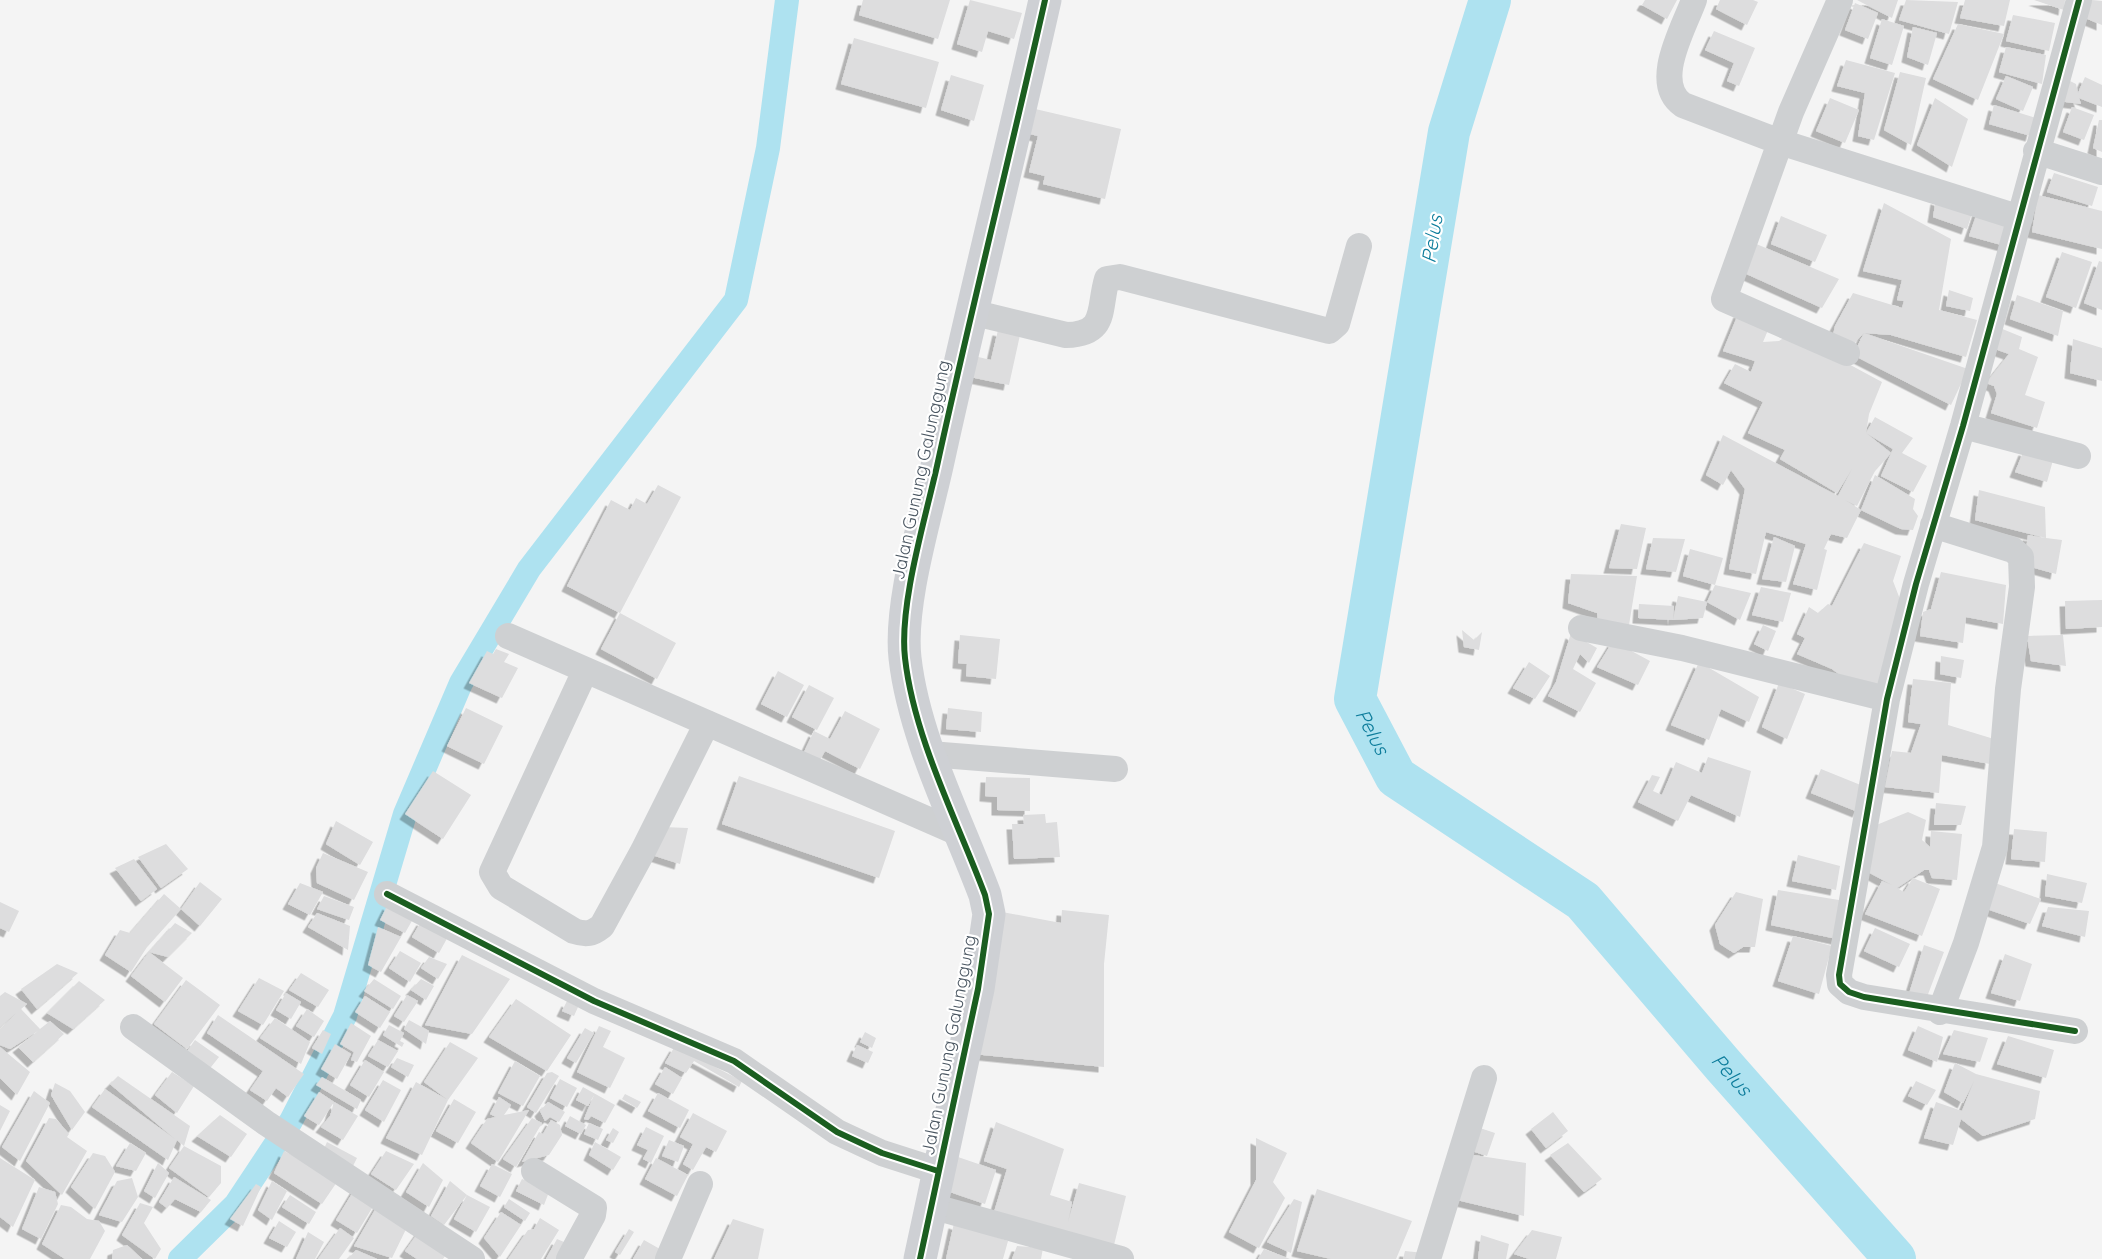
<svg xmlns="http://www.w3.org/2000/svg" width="2102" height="1259" font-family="Quicksand,sans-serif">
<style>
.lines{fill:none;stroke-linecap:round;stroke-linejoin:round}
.canal{stroke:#aee2f0;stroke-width:24}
.river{stroke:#aee2f0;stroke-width:42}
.building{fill:#ddddde;filter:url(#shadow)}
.street{stroke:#ced0d2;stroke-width:26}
.secondary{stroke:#ced0d4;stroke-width:33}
.cycleway-casing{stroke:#fff;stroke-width:10}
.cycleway{stroke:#1b5e20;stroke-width:6}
.labels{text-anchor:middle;stroke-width:4.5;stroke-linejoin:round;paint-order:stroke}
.street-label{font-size:18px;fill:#4a5661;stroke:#fff}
.water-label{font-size:20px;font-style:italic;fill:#0c7c9b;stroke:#fff}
</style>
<defs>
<filter id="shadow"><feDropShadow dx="-5.5" dy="5.5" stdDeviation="0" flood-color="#0004"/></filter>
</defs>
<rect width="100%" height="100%" fill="#f4f4f4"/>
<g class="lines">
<path class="canal" d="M180 1259 236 1204 291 1121 345 1016 405 814 461 683 529 569 736 300 768 148 787 0"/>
<path class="river" id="s1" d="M1490 0 1449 132 1355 699 1396 777 1583 901 1723 1065 1895 1259"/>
</g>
<path class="building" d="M863 0H950L938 39 859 15Z
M970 0 1022 13 1014 39 988 31 982 52 957 44Z
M1645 0H1677L1667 19 1642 5Z
M1720 0H1753L1758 2 1747 25 1716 9Z
M1857 0H1898L1892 18Z
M1906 0 1958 2 1949 34 1899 20Z
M1965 0H2010L2004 26 1960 18Z
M2034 0H2065L2064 10Z
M2092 0 2102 1V25L2085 18Z
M1855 3 1878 13 1868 39 1845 30Z
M2013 15 2055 23 2049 51 2006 41Z
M1882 19 1904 26 1892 65 1870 58Z
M1958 24 2004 34 1978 100 1933 79Z
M1913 27 1937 33 1928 65 1907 57Z
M1714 31 1755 48 1739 86 1727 81 1734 63 1705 50Z
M854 38 939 62 926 108 841 84Z
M2006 47 2046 55 2042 84 1999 72Z
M1846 60 1895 73 1874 140 1858 136 1865 93 1837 86Z
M1900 72 1926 78 1911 145 1884 130Z
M951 75 984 85 974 121 941 110Z
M2006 76 2033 87 2023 111 1996 99Z
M2085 77 2102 85V107L2079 98 2081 104 2058 101 2066 79 2076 84 2078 93Z
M1830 98 1859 110 1845 143 1816 131Z
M1935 98 1968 119 1952 167 1917 145Z
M1994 105 2036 118 2031 136 1989 124Z
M2072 107 2094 115 2084 140 2063 132Z
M1031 108 1121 129 1105 199 1043 184 1045 176 1029 172 1038 136 1026 133Z
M2099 120H2102V152L2093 148Z
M2054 173 2098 187 2092 206 2047 192Z
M2038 195 2102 211V249L2032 232Z
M1936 199 1973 210 1967 229 1933 217Z
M1884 203 1951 239 1939 310 1977 320 1966 357 1891 335 1864 333 1850 347 1832 340 1835 326 1853 293 1902 308 1904 301 1897 300 1902 280 1863 271Z
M1978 210 2013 221 2005 246 1969 236Z
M1781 216 1827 235 1815 262 1771 244Z
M1754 243 1839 279 1822 308 1742 272Z
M2062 252 2092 262 2076 308 2046 297Z
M2099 261 2102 262V310L2084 303Z
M1949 290 1973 298 1970 311 1946 306Z
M2017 295 2063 311 2058 336 2010 319Z
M1739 312 1771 323 1763 342 1779 341 1791 333 1882 382 1869 414 1866 433 1875 417 1913 438 1902 453 1927 466 1913 492 1881 476 1893 449 1866 433 1891 453 1875 471 1857 506 1845 500 1861 510 1847 538 1831 534 1824 549 1827 550 1817 590 1793 584 1806 544 1766 532 1756 574 1729 569 1745 489 1731 470 1723 485 1706 475 1723 435 1838 496 1852 469 1837 493 1780 459 1785 450 1748 433 1763 402 1724 383 1735 364 1751 372 1755 361 1723 351Z
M2000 328 2022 337 2019 349 2038 357 2025 395 2045 402 2037 428 1991 413 1997 394 1994 386 1986 383 2009 354 1995 349Z
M998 330 1020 335 1009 385 970 377 974 356 991 360Z
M1864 333 1968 369 1951 405 1853 355Z
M2073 339 2102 348V381L2070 373Z
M2024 450 2053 460 2047 482 2015 472Z
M1875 475 1915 499 1913 509 1918 516 1913 530 1901 529 1861 510Z
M658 485 681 497 620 613 676 643 657 679 601 649 620 613 567 586 611 500 630 510 636 498 647 504Z
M1979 490 2045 507 2046 538 2062 540 2056 574 2024 565 2028 535 2046 538 1975 520Z
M1621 524 1646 528 1637 569 1609 568Z
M1774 537 1795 546 1786 582 1762 579Z
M1653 538 1685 539 1676 572 1646 569Z
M1864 543 1901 556 1893 581 1903 607 1881 690 1844 678 1832 669 1797 654 1805 638 1797 634 1809 607 1818 613 1828 604 1832 606Z
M1690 549 1723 558 1715 585 1683 576Z
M1941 572 2006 585 2003 624 1966 617 1963 643 1920 636 1923 612 1931 609Z
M1571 574 1637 576 1629 625 1598 623 1597 613 1568 603Z
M1715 585 1751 593 1740 620 1707 602Z
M1761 587 1791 593 1783 622 1752 615Z
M1678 596 1707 602 1703 618 1673 620 1638 618 1639 604 1674 606 1673 620Z
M2102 600V627L2066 629 2065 601Z
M1763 625 1776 631 1768 651 1754 644Z
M1462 630 1474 640 1482 632 1479 650 1464 647Z
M1571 633 1597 648 1589 663 1580 654 1573 669 1596 683 1580 712 1548 696 1556 682Z
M960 635 1000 639 996 679 966 676 967 664 958 663Z
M2063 635 2066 666 2031 661 2027 636Z
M1613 641 1650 661 1638 685 1597 667Z
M496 649 509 654 504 662 518 668 502 698 469 683 487 651 493 654Z
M1941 656 1964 660 1961 678 1940 674Z
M1529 662 1550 676 1535 699 1513 688Z
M1699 662 1759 697 1749 722 1721 709 1709 740 1671 725Z
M778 671 804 685 787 717 761 704Z
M1913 679 1951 683 1948 725 1994 739 1990 764 1942 755 1939 793 1885 787 1892 751 1911 753 1921 724 1908 722Z
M1779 683 1805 694 1787 739 1762 727Z
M809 685 834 698 817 730 792 717Z
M466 708 503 726 484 764 447 746Z
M948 708 982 712 981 732 946 729Z
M845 711 880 729 860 769 825 751 820 760 804 752 814 731 830 739Z
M1708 757 1751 771 1740 817 1691 795 1678 821 1638 802 1652 775 1660 777 1653 791 1662 795 1676 762 1702 773Z
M1821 769 1868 788 1858 812 1811 793Z
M433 771 471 795 443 839 405 814Z
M739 776 895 831 879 878 722 824Z
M986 777 1030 778V811L997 810V797L985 796Z
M1936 803 1966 806 1961 825H1934Z
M1908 812 1926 820 1922 840 1930 847 1931 831 1962 834 1957 880 1932 878 1929 870H1924L1897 888 1904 892 1913 878 1940 889 1922 936 1865 914 1882 881 1892 885 1868 872 1874 826Z
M1045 814 1046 823 1057 822 1060 857 1014 859 1012 824H1024L1023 815Z
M336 821 373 842 360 865 326 844Z
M663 827 688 828 680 864 652 855Z
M2014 829 2047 832 2045 862 2011 859Z
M166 844 188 869 161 888 138 857Z
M323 853 368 872 354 900 317 883 316 868Z
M1798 855 1840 866 1836 890 1792 881Z
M134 859 157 889 141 901 115 868Z
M2047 874 2087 883 2082 903 2045 896Z
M200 882 222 899 200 926 181 909Z
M1992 882 2041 899 2030 924 1984 908Z
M300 883 323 892 310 915 288 904Z
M1778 890 1845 901 1837 939 1771 925Z
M1736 892 1763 899 1755 947H1743L1734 953 1720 944 1715 925Z
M164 894 181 909 147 947 131 972 105 955 120 930 130 933Z
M324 896 354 907 349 920 317 909Z
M0 902 19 911 9 932 0 928Z
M388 904 413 919 405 933 380 920Z
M2048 907 2089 911 2085 937 2042 926Z
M1062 910 1109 915 1104 964V1067L973 1054 1002 912 1061 923Z
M317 913 350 926 348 950 308 927Z
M422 920 450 933 439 953 412 937Z
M175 923 192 933 168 957 149 952 183 978 165 1002 131 976 149 952Z
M378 927 401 937 381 972 368 965Z
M1875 928 1910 944 1899 967 1864 951Z
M1793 936 1832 946 1819 994 1778 981Z
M1924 945 1944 952 1927 997H1908Z
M400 951 421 963 410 982 389 968Z
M2005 954 2032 964 2020 1001 1991 993Z
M462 955 510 979 472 1034 425 1025Z
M429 957 447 964 438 979 421 968Z
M57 964 78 973 37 1009 21 989Z
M301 973 329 990 318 1007 289 990Z
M259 978 284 991 263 1025 238 1011Z
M374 979 401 996 393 1009 364 991Z
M421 979 434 986 426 1000 411 990Z
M186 980 220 1005 187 1049 154 1024Z
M79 981 105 1000 73 1029 47 1013Z
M5 992 27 1004 21 1009 40 1029 50 1021 64 1034 33 1062 18 1047 38 1031 10 1049 0 1045V1030L16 1013 0 1027V996Z
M286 993 301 1002 291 1019 276 1010Z
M407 995 418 1001 404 1022 394 1016Z
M365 996 390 1012 380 1028 355 1012Z
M516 999 571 1035 547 1071 489 1037Z
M567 1001 578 1007 574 1016 562 1011Z
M307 1009 324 1021 314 1037 296 1026Z
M218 1015 304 1074 288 1097 276 1088 267 1101 250 1090 263 1071 207 1033Z
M275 1018 310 1042 301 1064 260 1038Z
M409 1020 429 1031 426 1044 404 1029Z
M351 1023 371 1036 357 1062 351 1060 354 1052 340 1044Z
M389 1025 404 1033 400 1041 404 1043 402 1047 383 1035Z
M599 1026 611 1031 603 1047 625 1058 610 1088 577 1072Z
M1918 1026 1943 1037 1937 1062 1908 1050Z
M585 1028 594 1033 576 1063 567 1058Z
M323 1030 331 1034 322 1054 312 1048Z
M1954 1030 1988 1038 1980 1062 1943 1054Z
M865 1032 876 1038 872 1048 860 1042Z
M2008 1036 2054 1050 2046 1078 1997 1064Z
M195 1040 219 1057 207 1072 183 1057Z
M378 1040 398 1051 388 1067 368 1056Z
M450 1042 478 1058 448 1100 424 1082Z
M335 1044 351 1054 337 1079 321 1069Z
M857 1045 873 1052 868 1063 852 1056Z
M675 1046 742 1081 739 1087 694 1061 686 1073 665 1063Z
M0 1047 30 1072 17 1095 0 1078Z
M397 1058 414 1065 408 1077 391 1067Z
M365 1060 384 1072 369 1097 350 1085Z
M515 1061 540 1076 523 1106 498 1093Z
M1955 1063 1976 1074 2040 1091 2035 1119 1983 1136 1961 1119 1953 1145 1924 1138 1936 1102 1962 1111 1974 1081 1963 1103 1944 1092Z
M665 1067 682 1078 673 1094 655 1084Z
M172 1072 194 1086 177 1113 155 1095Z
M552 1072 559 1076 536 1113 527 1107 547 1073Z
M118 1076 190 1126 184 1146 177 1140 168 1160 92 1107 105 1089 175 1139 110 1084Z
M322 1077 361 1100 357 1109 316 1085Z
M560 1079 577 1088 567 1107 550 1098Z
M383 1080 401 1090 384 1122 365 1110Z
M1916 1081 1936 1090 1927 1105 1908 1096Z
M416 1082 448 1100 422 1155 386 1138Z
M55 1083 70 1091 85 1112 72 1130 51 1095Z
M583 1087 615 1105 605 1123 591 1116 588 1120 584 1119 594 1095 588 1106 576 1100Z
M34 1091 50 1103 20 1161 2 1147Z
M319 1092 334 1102 358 1116 343 1140 321 1127 330 1116 334 1102 319 1125 304 1116Z
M658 1093 689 1110 680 1128 648 1111Z
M625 1094 641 1102 637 1108 622 1099Z
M499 1097 511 1105 504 1115 529 1110 498 1162 471 1143 487 1119 496 1117 490 1114Z
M454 1099 476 1112 458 1143 436 1131Z
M548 1102 565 1112 559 1122 550 1117 545 1121 540 1111Z
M0 1105 10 1111 0 1131Z
M1553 1112 1568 1131 1546 1148 1531 1129Z
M693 1113 727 1131 716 1152 706 1147 693 1170 683 1164 693 1144 680 1137Z
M220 1115 247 1134 231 1157 197 1136Z
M570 1116 586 1125 581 1134 565 1126Z
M49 1118 56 1119 69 1134 67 1137 87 1151 62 1195 26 1161Z
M532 1118 542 1123 516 1167 503 1159Z
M551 1120 560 1125 562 1135 549 1155 522 1162 539 1132 543 1134Z
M996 1122 1064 1149 1050 1195 1072 1202 1068 1222 1079 1183 1126 1196 1114 1245 994 1212 1007 1169 984 1161Z
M589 1123 603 1129 598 1140 584 1134Z
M646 1127 664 1136 651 1163 643 1159 648 1150 637 1145Z
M1477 1127 1495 1133 1487 1156 1469 1150Z
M613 1128 619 1132 613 1143 606 1140Z
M1256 1138 1287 1153 1273 1182 1285 1198 1259 1248 1229 1232 1256 1180Z
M669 1140 684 1146 678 1162 662 1156Z
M327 1142 357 1158 350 1172 323 1151Z
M595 1142 621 1157 613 1170 589 1155Z
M130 1143 146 1153 136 1171 116 1166Z
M1568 1143 1602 1179 1584 1192 1550 1155Z
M184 1146 221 1166V1183L209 1197 169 1168Z
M284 1151 339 1179 322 1204 274 1173Z
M386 1151 414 1164 396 1190 371 1174Z
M93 1153 105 1156 115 1172 95 1209 71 1187Z
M1467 1154 1526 1163 1524 1216 1457 1200Z
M958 1157 996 1170 985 1204 947 1191Z
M0 1158 35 1180 13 1227 0 1217Z
M656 1158 688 1175 677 1196 645 1179Z
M158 1163 169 1173 155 1198 144 1191Z
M423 1163 443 1180 429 1207 406 1192Z
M492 1164 512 1174 500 1197 480 1186Z
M174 1177 211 1200 201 1212 175 1199 167 1208 159 1202Z
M132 1178 138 1197 122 1222 99 1215 117 1181Z
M522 1179 540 1186 552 1184 544 1205 516 1191Z
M272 1181 287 1191 272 1220 258 1210Z
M450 1181 467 1195 444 1225 431 1216Z
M256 1184 261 1187 243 1226 230 1219Z
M39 1187 55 1192 58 1204 41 1239 22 1229Z
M356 1187 377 1200 357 1233 336 1220Z
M1317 1189 1412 1221 1396 1259H1331L1297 1251Z
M290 1195 316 1212 309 1224 282 1207Z
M467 1195 490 1207 476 1232 454 1219Z
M509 1199 530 1213 525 1221 504 1207Z
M1294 1199 1302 1202 1291 1253 1267 1242Z
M140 1203 153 1207 144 1223 161 1249 155 1259 122 1235Z
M379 1203 409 1223 392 1258 354 1246Z
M61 1205 71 1207 87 1219 99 1221 105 1231 90 1259H65L42 1244Z
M501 1212 521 1225 500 1257 484 1238Z
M540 1218 559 1230 541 1259H508L528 1230 534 1229Z
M733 1219 764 1229 758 1259H714Z
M279 1221 296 1232 287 1247 269 1238Z
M954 1223 1008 1241 1003 1259H946Z
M340 1228 354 1238 339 1259H318Z
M629 1229 634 1232 620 1255 615 1252Z
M420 1230 449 1250 443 1259H417L405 1251Z
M1532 1230 1562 1237 1556 1259H1529L1514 1254Z
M308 1232 324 1242 315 1259H296Z
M1481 1235 1509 1244 1506 1259H1478Z
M557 1239 571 1245 563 1259H546Z
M644 1240 667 1253 663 1259H633Z
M127 1245 142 1259H112L113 1250Z
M1017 1246 1043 1248 1041 1259H1012Z
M1264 1249 1290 1259H1258Z
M356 1250 377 1259H348Z
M1405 1251 1424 1253 1422 1259H1403Z"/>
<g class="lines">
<path class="street" d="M1694 0C1684 28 1651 83 1683 105L1780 142 2020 218
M1840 0 1791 112 1724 299 1847 353
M2036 151 2102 172
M971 312 1066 335C1108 334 1098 309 1107 279L1120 277 1329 331 1337 324 1359 246
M1963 426 2078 456
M1933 525 2013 550 2021 557 2022 587 2008 689 1995 847 1966 943 1940 1012
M1581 628 1682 648 1887 699
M508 636 963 835
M585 671 492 872 501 887 574 931C586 935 592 934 602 926L643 851 707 723
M930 754 1115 769
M387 894 594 1001 734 1061 837 1132 882 1153 938 1171
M133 1027 266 1123 472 1259
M2075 1031 1864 997 1849 992 1840 984 1839 975 1887 699 1916 584 1963 426 2079 0
M534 1171 594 1208 593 1215 569 1259
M931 1206 1121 1259
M668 1259 700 1184
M1428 1259 1484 1078"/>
<path class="secondary" d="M920 1259 978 989 989 914 985 895C957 820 914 738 905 658 899 605 925 520 937 466 971 310 1010 156 1045 0"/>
<defs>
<path id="cycleway" d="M387 894 594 1001 734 1061 837 1132 882 1153 938 1171
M2075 1031 1864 997 1849 992 1840 984 1839 975 1887 699 1916 584 1963 426 2079 0
M920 1259 978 989 989 914 985 895C957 820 914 738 905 658 899 605 925 520 937 466 971 310 1010 156 1045 0"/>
</defs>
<use href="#cycleway" class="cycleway-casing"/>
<use href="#cycleway" class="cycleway"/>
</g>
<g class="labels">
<g class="street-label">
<text transform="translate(921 470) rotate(-78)" y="6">Jalan Gunung Galunggung</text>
<text transform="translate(949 1045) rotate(-79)" y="6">Jalan Gunung Galunggung</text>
</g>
<g class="water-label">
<text transform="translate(1432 239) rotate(-81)" y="7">Pelus</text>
<text dy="7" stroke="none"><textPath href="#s1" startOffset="750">Pelus</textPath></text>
<text dy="7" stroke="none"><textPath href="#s1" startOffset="1254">Pelus</textPath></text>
</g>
</g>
</svg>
